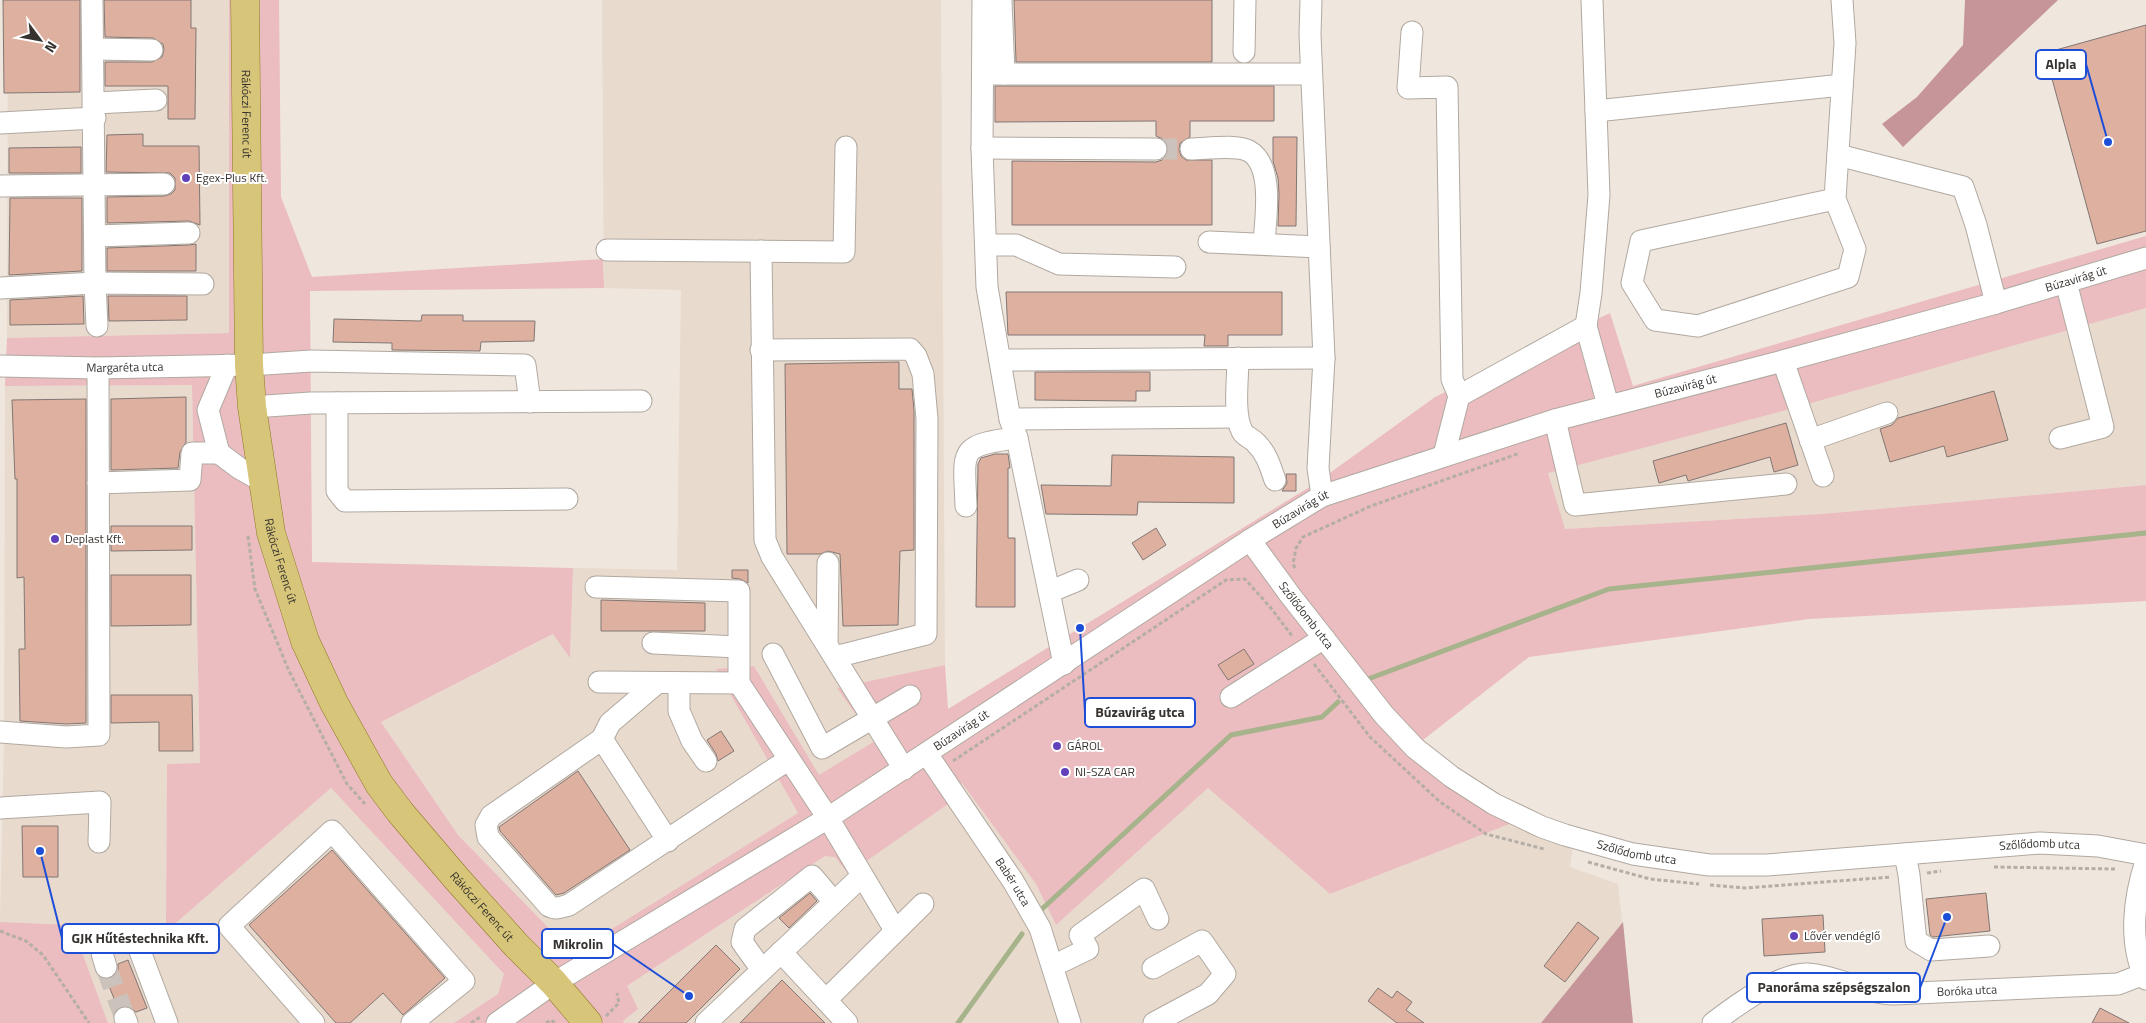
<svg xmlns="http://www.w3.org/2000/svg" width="2146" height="1023" font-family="'Titillium Web',sans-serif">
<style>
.built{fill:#e8dacc}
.green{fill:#ebbcc0}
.forest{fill:#c5959a}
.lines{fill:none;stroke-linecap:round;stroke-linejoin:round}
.stream{stroke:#a6b38b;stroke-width:5}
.building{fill:#deb0a0;stroke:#827774}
.minor-tunnel{stroke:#cac2bb;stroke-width:21;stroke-dasharray:21 11;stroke-linecap:butt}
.minor-casing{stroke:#b1a9a1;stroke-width:23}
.major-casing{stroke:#8e7a25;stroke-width:29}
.path{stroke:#b5aea7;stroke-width:3;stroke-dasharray:4 2.5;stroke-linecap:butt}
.minor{stroke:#fff;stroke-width:21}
.major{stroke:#d7c679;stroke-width:28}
.poi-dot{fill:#6141ba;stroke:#fff;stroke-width:2}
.labels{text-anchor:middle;stroke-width:4;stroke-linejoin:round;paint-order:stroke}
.street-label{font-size:12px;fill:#36322f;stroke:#fff}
.poi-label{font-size:12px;fill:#36322f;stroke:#fff;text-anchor:start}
.leader{fill:none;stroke:#1d4ed8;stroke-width:2}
.callout-dot{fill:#1d4ed8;stroke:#fff;stroke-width:2}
.callout{fill:#fff;stroke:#1d4ed8;stroke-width:2}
.callout-label{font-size:14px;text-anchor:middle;font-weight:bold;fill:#36322f}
</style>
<rect width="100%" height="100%" fill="#efe6de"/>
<path class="built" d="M8 0H229V333L7 338Z
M602 0H941L945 665 838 688 876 741 819 776 754 666 717 669 798 813 573 953 458 835 381 722 554 634 570 658 573 568 677 570 681 290 604 288Z
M2146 308V485L1822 514 1564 529 1548 472 1787 410Z
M192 385 200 763 167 764 166 923 169 929 331 788 504 974 498 994 454 1023H108L72 925 0 922 4 742 5 386Z
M962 783 1036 884 1056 925 1208 788 1330 894 1535 814 1575 829 1570 867 1618 884 1633 1023H624L623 1021 638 1009 626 987 825 856H835L847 874 948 804Z"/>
<path class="green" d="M229 0H279L281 197 312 277 603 259 604 288 310 291 312 562 573 568 570 658 553 634 381 722 458 835 573 953 798 813 716 669 754 666 819 775 875 741 837 688 945 665 948 709 1316 483 1435 397 1610 313 1633 386 2146 236V308L1787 410 1548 473 1565 529 1822 514 2146 485V601L1809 619 1529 657 1423 740 1493 796 1535 814 1330 894 1208 788 1056 925 1036 884 962 783 948 804 848 874 835 857 825 856 627 986 638 1009 623 1021 624 1023H454L498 994 504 974 331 788 169 929 166 923 167 764 200 763 192 385 5 386 7 338 229 333Z
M0 922 72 925 108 1023H0Z"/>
<path class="forest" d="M1965 0H2058L1903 147 1882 124 1917 97 1963 45Z
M1623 922 1633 1023H1541Z"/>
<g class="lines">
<path class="stream" d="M1368 679 1609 589 2146 533
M1042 909 1231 735 1322 717 1338 702
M958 1023 1022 934"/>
</g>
<path class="building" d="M3 0H80V92L4 93Z
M104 0H191V28H196L195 119H168V86H105V62H152L162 57 164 50 163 44 153 38 105 37Z
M1014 0H1212V62H1016Z
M2146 25V231L2097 244 2045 53Z
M995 86H1274V121H1190V137L1180 143 1179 150 1181 156 1186 160H1212V225H1012V161L1156 162 1162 160 1166 156 1168 149 1163 139 1156 136V121L995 122Z
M143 134V146H199L200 225 189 221 107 223V197L164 196 171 194 175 190V178L170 173 106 172 107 135Z
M1273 137H1297L1296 226H1278L1279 193 1278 178 1273 161Z
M81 147V173H9V148Z
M10 198H82V271L9 275Z
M196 244V271H107V248L189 245Z
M1006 292H1282V335H1228V346H1204L1205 335H1008Z
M83 296 84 324 10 325V300Z
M108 296H187V320L109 321Z
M422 315H463V321H535L534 341 481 342 480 351 392 350V343L333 342 334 319 421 321Z
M899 362V389H912L914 410V550L900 551 898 625 843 626 840 554 828 551 820 554H787L785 364Z
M1035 372H1150V391H1136V401L1035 400Z
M1994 391 2008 440 1947 457 1944 446 1890 462 1880 429 1892 425 1898 418Z
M186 397V442L180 452 178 468 111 470V399Z
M86 399V723L66 724 20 721 19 649H25L24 577 17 578V479H15L12 400Z
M1786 423 1798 465 1774 472 1770 457 1688 481 1686 475 1659 483 1653 461Z
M995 454H1008L1010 468H1008V538H1015V607H976L978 464 981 458Z
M1112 455 1234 457V503L1138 502 1137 515 1046 514 1041 485 1111 486Z
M1286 474H1296V491H1282L1287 483Z
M111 526H192V550L111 551Z
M1156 528 1166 545 1143 560 1132 543Z
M732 570H748V583L740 579 732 578Z
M111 575H191V625L111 626Z
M601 600 705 603V631H601Z
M1244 649 1254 664 1228 680 1218 665Z
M111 695H192L193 751H159V722L111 723Z
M721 731 734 751 718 761 716 754 707 740Z
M578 771 630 850 564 893 556 895 500 831 499 827Z
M22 826H58V877H23Z
M332 850 445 978 403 1015 383 993 350 1023H336L249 925Z
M810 893 817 901 789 928 779 918Z
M1986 893 1990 931 1933 937 1930 935 1926 899Z
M1823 915 1825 952 1764 956 1762 919Z
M1578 922 1599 938 1565 982 1544 966Z
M716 945 740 969 686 1023H638Z
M128 960 147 1008 136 1012 127 1006 118 1008 106 979 115 976 118 970V964Z
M782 980 825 1023H740Z
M1378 988 1392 998 1397 991 1412 1002 1406 1010 1424 1023H1397L1368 1001Z
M2100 1008 2129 1023H2092Z"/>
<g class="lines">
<path class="minor-tunnel" d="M1156 149H1191
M106 967 125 1018"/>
<defs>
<g id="minor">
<path d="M92 0 95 283 97 326"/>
<path d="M983 0 982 148 987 287 1010 419 1017 438 1064 664"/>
<path d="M1001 0 1004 74"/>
<path d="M1311 0 1310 35 1324 358 1318 468 1322 496"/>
<path d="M1592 0 1599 195 1591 293 1586 326 1608 405"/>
<path d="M1412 32 1408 88 1447 87 1452 379 1459 396"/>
<path d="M93 49 152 50"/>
<path d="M1244 52 1245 0"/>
<path d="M983 74H1311"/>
<path d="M95 103 156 100"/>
<path d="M1596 111 1842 85"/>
<path d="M0 123 95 118"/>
<path d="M982 148 1156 149"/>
<path d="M1191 149C1205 149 1236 144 1249 151 1275 166 1265 220 1264 244"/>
<path d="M1838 155 1963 187 1976 225 1996 303"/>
<path d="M0 186 164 184"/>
<path d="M1835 199 1641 241 1632 283 1655 320 1698 326 1848 277 1855 249 1835 199 1845 43 1842 0"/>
<path d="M95 236 189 233"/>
<path d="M1209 242 1319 247"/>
<path d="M986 245H1016L1059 264 1175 267"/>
<path d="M607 250 844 252 846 147"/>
<path d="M761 251 765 540 772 557 904 769"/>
<path d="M0 288 95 283 203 284"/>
<path d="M761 350 910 349 916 356 923 374 927 419 926 634 835 657"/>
<path d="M1238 358C1238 379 1233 413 1242 431 1245 437 1252 438 1256 443 1267 454 1270 466 1275 480"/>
<path d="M1000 360 1324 358"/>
<path d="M1783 361 1823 476"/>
<path d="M227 365 208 410 219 453 239 468 262 481"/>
<path id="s1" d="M0 366 98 368 249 365 311 361 525 365 530 402"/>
<path d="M337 403V491L345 501 567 499"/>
<path d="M252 407 311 403 641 401"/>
<path d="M1010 419 1237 417"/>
<path d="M1555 420 1575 505 1786 484"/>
<path d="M2060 438 2103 427 2066 282"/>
<path d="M1810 440 1887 413"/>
<path d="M1444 455 1459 396 1586 326"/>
<path d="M98 483 190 480 192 453H219"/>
<path d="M966 506C964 450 957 445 1017 438"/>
<path id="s2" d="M1250 540 1290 595 1384 715 1415 748 1452 777 1494 804 1542 827 1565 835 1633 854 1709 865H1767L2040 843 2098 846 2146 855"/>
<path d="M596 587 739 591V683L828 818 895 930"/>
<path d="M1049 592 1078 580"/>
<path d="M653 643 738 647"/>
<path d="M827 644 828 563"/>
<path d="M773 654 822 748 910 696"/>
<path d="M599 682 739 683"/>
<path d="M679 683V711L692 741 706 761"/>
<path d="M1231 697 1324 638"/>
<path d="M0 732 66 737 99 735 98 368"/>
<path d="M602 739 610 723 657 683"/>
<path id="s3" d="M927 754 1013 881 1040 928 1070 1023"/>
<path d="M0 808 100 802 99 842"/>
<path d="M668 841 602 739 491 816 486 825 488 837 549 906C556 910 561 907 569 905L777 767 789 760"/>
<path d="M1905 854 1909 875 1916 941 1931 950 1989 946"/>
<path d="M2146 861C2134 898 2128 943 2146 979"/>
<path d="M781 952 847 1023"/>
<path d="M1053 966 1088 949 1080 935 1144 889 1158 919"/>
<path d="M106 967C105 962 102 956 102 951 102 936 124 931 135 938L167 1023"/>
<path d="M1153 968 1202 941 1225 974 1208 994 1154 1023"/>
<path d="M762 970 742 942 745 929 812 876 834 902"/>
<path d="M827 999 923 904"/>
<path d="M125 1018 127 1023"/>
<path d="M314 1023 229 926 332 831 464 981 412 1023"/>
<path id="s4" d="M497 1023 554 983 828 818 1250 540 1322 496 1555 420 1783 361 1996 303 2146 258"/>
<path d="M706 1023 862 876"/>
<path id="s5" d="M1713 1023C1734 1007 1781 972 1808 974 1837 976 1864 993 1894 994L2118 984 2144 974"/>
</g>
<g id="major">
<path id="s6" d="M245 0 249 365 252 407 271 533 305 641 334 703 379 784 400 812 457 879 516 945 554 983 588 1023"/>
</g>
</defs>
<use href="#minor" class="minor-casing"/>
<use href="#major" class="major-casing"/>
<path class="path" d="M248 536 255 589 289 671 347 784 365 804
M1295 568 1293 564 1296 548 1303 537 1371 506 1520 453
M1314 664 1370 737 1439 801 1486 834 1544 849
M953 761 1226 580 1245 579 1270 607 1293 637
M1588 862 1650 879 1699 884
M1994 867 2115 869
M1927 873 1941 871
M1710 885 1745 888 1891 877
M0 931 26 941 43 955 89 1023
M606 1016 619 1003 617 993
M471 1023 480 1017
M546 1023 551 1020 555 1023"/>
<use href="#minor" class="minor"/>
<use href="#major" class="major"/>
</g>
<g class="poi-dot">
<circle cx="186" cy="178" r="5"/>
<circle cx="55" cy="539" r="5"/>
<circle cx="1057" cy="746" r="5"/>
<circle cx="1065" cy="772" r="5"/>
<circle cx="1794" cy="936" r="5"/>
</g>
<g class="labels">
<g class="street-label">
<text dy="4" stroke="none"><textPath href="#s6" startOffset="114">Rákóczi Ferenc út</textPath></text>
<text dy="4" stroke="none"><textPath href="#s4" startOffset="1764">Búzavirág út</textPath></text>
<text dy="4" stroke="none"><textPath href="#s1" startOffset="125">Margaréta utca</textPath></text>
<text dy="4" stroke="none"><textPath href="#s4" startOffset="1359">Búzavirág út</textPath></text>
<text dy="4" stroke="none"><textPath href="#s4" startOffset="954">Búzavirág út</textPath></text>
<text dy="4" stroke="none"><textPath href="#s6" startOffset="564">Rákóczi Ferenc út</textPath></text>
<text dy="4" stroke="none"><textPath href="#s2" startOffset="94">Szőlődomb utca</textPath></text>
<text dy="4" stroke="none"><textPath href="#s4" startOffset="549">Búzavirág út</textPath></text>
<text dy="4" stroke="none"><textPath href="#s2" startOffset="919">Szőlődomb utca</textPath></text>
<text dy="4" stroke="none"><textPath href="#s2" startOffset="514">Szőlődomb utca</textPath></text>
<text dy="4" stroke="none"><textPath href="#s3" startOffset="154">Babér utca</textPath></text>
<text dy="4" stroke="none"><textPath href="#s6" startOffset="969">Rákóczi Ferenc út</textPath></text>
<text dy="4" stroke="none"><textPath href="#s5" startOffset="270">Boróka utca</textPath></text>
</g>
<g class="poi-label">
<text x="196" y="182">Egex-Plus Kft.</text>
<text x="65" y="543">Deplast Kft.</text>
<text x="1067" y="750">GÁROL</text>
<text x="1075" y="776">NI-SZA CAR</text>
<text x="1804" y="940">Lővér vendéglő</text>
</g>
</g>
<path class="leader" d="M2108 142L2086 64M1080 628L1085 712M40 851L62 938M689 996L613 944M1947 917L1920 988"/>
<g class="callout-dot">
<circle cx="2108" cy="142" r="5"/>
<circle cx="1080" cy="628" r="5"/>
<circle cx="40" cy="851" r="5"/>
<circle cx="689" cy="996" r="5"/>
<circle cx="1947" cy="917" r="5"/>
</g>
<g class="callout">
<rect x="2036" y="50" width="50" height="29" rx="5"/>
<rect x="1085" y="698" width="110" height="29" rx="5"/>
<rect x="62" y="924" width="157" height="29" rx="5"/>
<rect x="542" y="929" width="71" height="29" rx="5"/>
<rect x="1747" y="973" width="173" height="29" rx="5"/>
</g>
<g class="callout-label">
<text x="2061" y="69">Alpla</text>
<text x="1140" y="717">Búzavirág utca</text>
<text x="140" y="943">GJK Hűtéstechnika Kft.</text>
<text x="578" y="949">Mikrolin</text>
<text x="1834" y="992">Panoráma szépségszalon</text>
</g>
<g transform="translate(40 40) rotate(122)" stroke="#ffffff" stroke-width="4" paint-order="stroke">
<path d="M0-4L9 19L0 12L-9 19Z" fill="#36322f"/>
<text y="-8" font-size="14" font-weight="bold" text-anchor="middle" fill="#36322f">N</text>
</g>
</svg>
